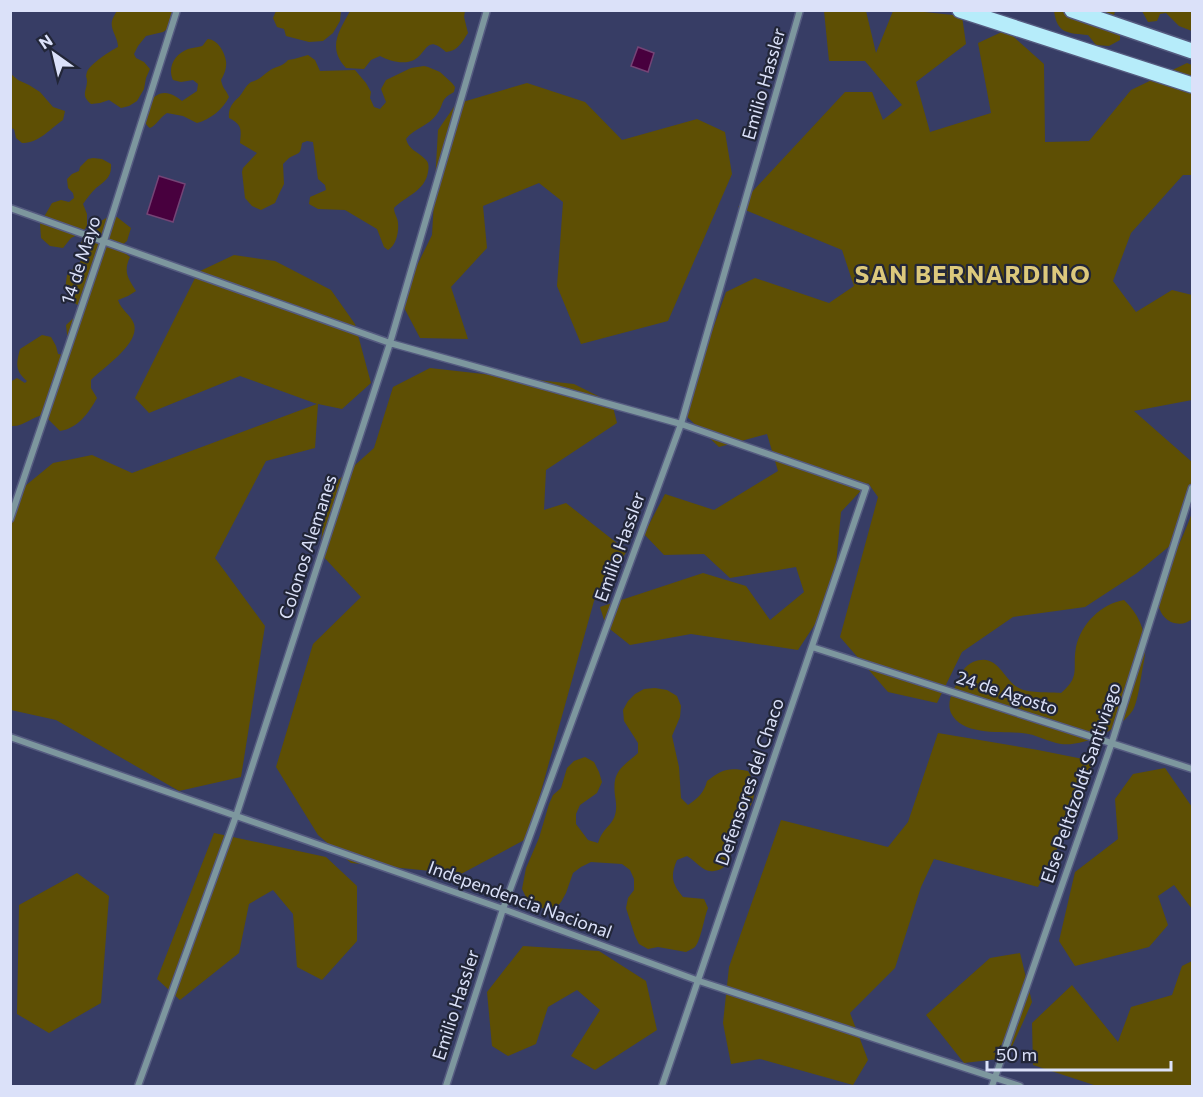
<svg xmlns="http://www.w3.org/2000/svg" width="1203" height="1097" font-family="Commissioner,sans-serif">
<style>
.green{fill:#5e4f04}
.water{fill:#48003e;stroke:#744476;stroke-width:1.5}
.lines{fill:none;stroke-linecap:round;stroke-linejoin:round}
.street-casing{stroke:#555b80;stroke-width:9}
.primary-casing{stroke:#555b80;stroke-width:18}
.street{stroke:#7d979e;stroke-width:6}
.primary{stroke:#b6ecfa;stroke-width:15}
.labels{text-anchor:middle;stroke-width:4.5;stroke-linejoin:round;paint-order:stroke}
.street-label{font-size:18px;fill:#dbe1f9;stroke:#222638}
.district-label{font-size:24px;font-weight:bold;letter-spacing:1.5px;fill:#ddc97c;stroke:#222638}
</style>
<rect width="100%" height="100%" fill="#373d65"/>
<path class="green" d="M117 11H176L178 22 163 32 146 36 138 46 134 54 136 58 144 62 150 69 146 78 144 89 137 101 129 106 121 108 109 100 100 103 91 104C81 95 86 93 87 82 87 75 85 79 87 72 90 64 110 51 118 47 118 37 110 30 112 21 113 17 115 14 117 11Z
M276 11H341L340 21 333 33 323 41 309 42 286 36 284 29 277 27 273 18Z
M350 11H465L464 17 468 33C462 42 458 51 446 52 426 34 428 52 414 60 403 65 390 61 380 56L371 60 364 69 346 68C327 47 339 32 350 11Z
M824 11H866L876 53 893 11H915L962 16 966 44 916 82 930 132 991 113 978 43 1006 30 1044 64 1045 142 1089 141 1131 90 1187 63 1192 65V175H1183L1131 233 1113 281 1136 312 1172 290 1192 295V400L1134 411 1192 462V492L1189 508 1172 544 1137 573 1085 607 1013 617 962 652 937 703 888 692 840 637 878 497 868 483 841 512 833 597 798 650 691 634 630 645 606 626 600 607 703 573 746 586 770 620 804 592 796 567 730 578 704 554 664 555 644 534 665 494 714 510 778 471 767 434 719 447 683 413 726 292 755 278 829 303 854 286 842 250 738 207 845 92H872L883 120 902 105 865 61H829Z
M1054 11H1115L1113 20 1120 30V40L1109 46 1096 45 1088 35C1068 33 1057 34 1054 11Z
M1142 11H1192V31L1179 26 1166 13 1160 14 1157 21 1148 22Z
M208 39C218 40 224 51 226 61 227 68 224 75 221 80 223 90 226 89 229 97 223 109 210 120 197 123L183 116 167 113C159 118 157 125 150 128 136 118 151 92 165 93 171 93 177 97 182 101L197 91 198 84 193 80 181 82 173 80C167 67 175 54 188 49 191 48 199 47 202 46 203 46 207 39 208 39Z
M308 55 315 60 320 71 355 70 366 83 371 92 370 98 374 107 380 109 386 102 381 89 386 80 411 68 424 66 428 67 440 72 452 83 455 87 454 92C439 100 445 103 437 114 429 126 414 128 406 139 409 150 417 151 425 159 429 162 429 167 428 172 425 191 406 196 394 208 394 214 398 218 398 223 399 232 396 246 388 250L384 247 377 229 345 210 318 209 309 204 310 197 326 190 325 185 318 179 313 142 307 141 302 143C300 156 299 152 289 158 287 160 285 162 283 164L284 184 279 194 275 203 261 210 252 206 245 198 242 172 243 168 257 153 240 143C241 130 243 125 229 118 228 109 232 103 239 97 243 93 245 86 251 82 254 81 257 80 260 78 264 75 267 72 272 69 278 66 283 66 288 60L294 59Z
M11 74 18 80 29 85 40 92 53 107 65 111 63 120C51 128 38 144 22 143L16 138 14 129 11 128Z
M527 83 585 102 622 140 697 119 725 132 732 174 668 321 581 344 557 286 563 202 539 183 483 206 487 248 451 287 468 339 420 338 400 300 432 235 438 130 456 104Z
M93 158 102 159 111 164C112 177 105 181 96 188 91 193 87 198 83 204L87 214V226L82 233 71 238 63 248 50 246 41 238 40 224 52 203 61 200 69 202 74 198 73 193 68 188 67 179 72 174 79 171 80 167 88 159Z
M108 217H117L131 228 127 241 121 246V250L130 257C123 272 128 278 136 291L128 296 118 300C121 310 131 315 134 324 140 344 104 367 91 380V388L97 398C88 414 78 428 60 431L44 415C32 416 24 427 11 426L10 382 17 378 25 383 27 381C15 371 16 364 20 349L42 335 51 337 56 346 58 354 64 355 68 343 66 325 77 315 79 306 72 301 65 289 67 275 80 262 85 250 81 243C89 228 94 225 108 217Z
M234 255 275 261 331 290 355 324 371 383 342 409 318 404 315 448 266 461 215 558 265 626 241 777 179 791 56 720 11 710 10 509 19 491 53 463 92 455 132 473 317 404 240 376 149 413 135 398 198 272Z
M430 368 574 384 612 403 617 423 546 470 544 510 566 503 627 551 594 601 528 838 461 874 351 863 318 835 276 767 313 644 361 597 320 553 326 491 374 448 393 387Z
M1192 513V619C1186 624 1179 625 1171 622 1152 612 1158 588 1164 572 1166 565 1172 558 1175 552 1182 539 1187 526 1192 513Z
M1124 600C1143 618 1149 641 1143 666 1141 677 1138 701 1133 710 1121 729 1083 747 1061 744 1048 742 1036 734 1022 733 1001 731 962 736 951 713 946 701 954 689 959 679 962 671 965 666 973 662 999 651 1003 682 1021 689 1029 693 1051 692 1061 693 1081 676 1072 669 1076 647 1081 624 1101 604 1124 600Z
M655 688 667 690 677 696 681 706 680 717 672 736 679 767 681 798 688 805C698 798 704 793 707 781 722 769 729 767 748 771 756 783 757 797 748 810 744 815 739 818 737 825 731 839 736 869 714 871 703 873 696 861 687 856L677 860C670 876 672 884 683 897L704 899 708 908C704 918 701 940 695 947 693 949 689 950 686 952L658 947 648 949 639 944 635 936 626 908 628 898 634 890V879L630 870 622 864 591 862 581 867 573 873 566 893 561 902 555 909H545L535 906 527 899 522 889 526 868 539 838 549 804 553 795 561 788 567 768 574 761 585 757 594 762 599 772 602 782 597 793 580 805 576 814V824L588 840 598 843C599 840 600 837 602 834 606 827 613 823 615 815 617 808 616 802 615 796 612 771 621 768 638 753V743L624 721 623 710 628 701 635 694 644 689Z
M938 733 1038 750 1093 761 1066 831 1038 887 934 859 921 887 895 968 850 1013 868 1060 853 1085 760 1059 731 1064 723 1023 729 967 781 820 888 847 908 822Z
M1165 768 1192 807V909L1174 885 1158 896 1168 925 1149 947 1075 966 1059 941 1075 872 1118 839 1115 799 1133 774Z
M214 833 326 857 357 886V941L322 980 297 967 293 914 273 890 249 904 239 953 180 1000 157 979Z
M77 873 109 896 101 1003 49 1033 17 1014 19 905Z
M523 946 599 951 646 981 657 1030 595 1070 571 1056 600 1010 577 990 548 1007 536 1044 508 1056 492 1046 487 992Z
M1020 953 1032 1002 1007 1058 964 1063 926 1015 990 958Z
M1192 961V1086H1097L1033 1065 1032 1023 1072 985 1118 1042 1131 1007 1172 995 1182 966Z"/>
<path class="water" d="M638 47 654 53 648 72 631 66Z
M159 176 185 184 173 222 147 214Z"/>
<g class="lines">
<defs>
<path id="street" d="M10 208 390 343 681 424 866 488 662 1086
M10 519 104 241 177 10
M812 647 1192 769
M10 737 503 909 699 981 1020 1086
M138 1086 236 816 390 343 487 10
M446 1086 503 909 681 424 800 10
M992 1086 1112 742 1192 488"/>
<path id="primary" d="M960 10 1192 85
M1072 10 1192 51"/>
</defs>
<use href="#street" class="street-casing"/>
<use href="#primary" class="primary-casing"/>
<use href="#street" class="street"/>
<use href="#primary" class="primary"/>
</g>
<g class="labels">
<g class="street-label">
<text transform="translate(764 84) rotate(-74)" y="6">Emilio Hassler</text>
<text transform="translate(81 260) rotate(-72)" y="6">14 de Mayo</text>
<text transform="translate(308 547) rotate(-72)" y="6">Colonos Alemanes</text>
<text transform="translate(620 547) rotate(-70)" y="6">Emilio Hassler</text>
<text transform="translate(1007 693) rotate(18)" y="6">24 de Agosto</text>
<text transform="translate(750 782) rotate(-71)" y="6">Defensores del Chaco</text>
<text transform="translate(1081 783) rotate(-71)" y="6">Else Peltdzoldt Santiviago</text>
<text transform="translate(520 900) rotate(20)" y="6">Independencia Nacional</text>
<text transform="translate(456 1005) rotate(-72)" y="6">Emilio Hassler</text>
</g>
<g class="district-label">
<text x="973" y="283">SAN BERNARDINO</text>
</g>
</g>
<rect width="1203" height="1097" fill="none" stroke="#dbe1f9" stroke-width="24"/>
<g transform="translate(54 54) rotate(326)" stroke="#222638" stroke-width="4.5" paint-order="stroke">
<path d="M0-4.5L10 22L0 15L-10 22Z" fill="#dbe1f9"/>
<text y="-9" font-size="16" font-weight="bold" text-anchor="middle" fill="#dbe1f9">N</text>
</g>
<path d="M987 1061v9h184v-9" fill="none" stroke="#dbe1f9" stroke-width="3"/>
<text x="996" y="1061" font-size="18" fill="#dbe1f9" stroke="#222638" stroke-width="4.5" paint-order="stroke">50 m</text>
</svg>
